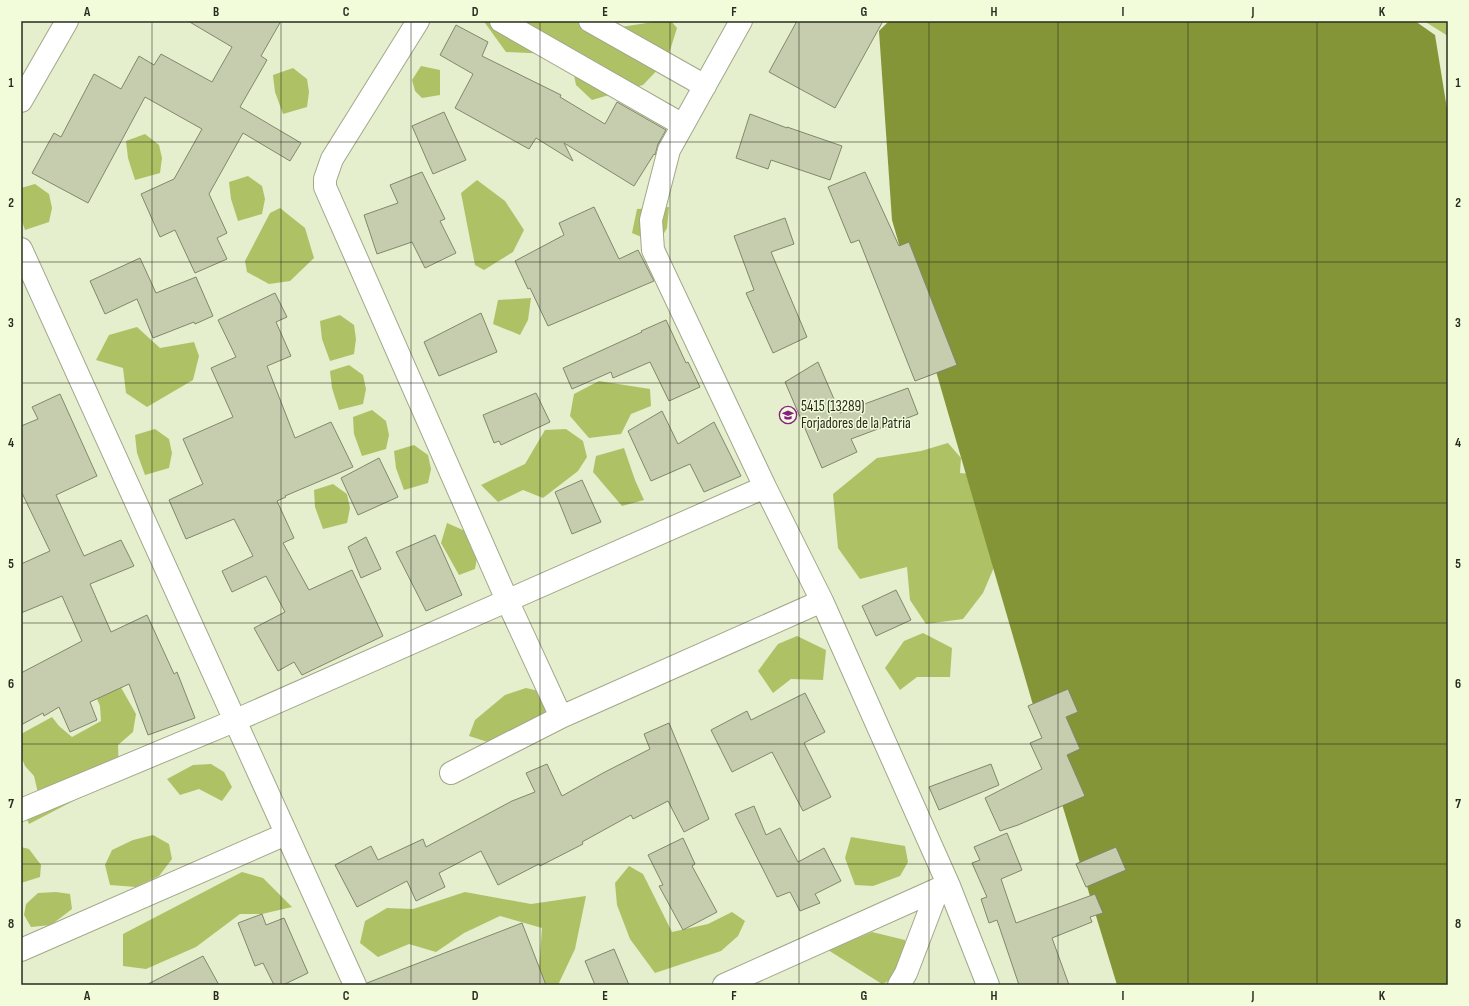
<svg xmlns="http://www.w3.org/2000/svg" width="1469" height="1006" font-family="'Sofia Sans Condensed',sans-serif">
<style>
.forest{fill:#aec265}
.water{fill:#839537}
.building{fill:#c5cdae;stroke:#81886b}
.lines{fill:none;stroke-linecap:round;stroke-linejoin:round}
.minor-casing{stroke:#a0a889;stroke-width:24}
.minor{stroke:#fff;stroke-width:22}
.grid{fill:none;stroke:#282c1f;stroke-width:1;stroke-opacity:0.55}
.labels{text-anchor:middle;stroke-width:3;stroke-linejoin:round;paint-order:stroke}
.poi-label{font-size:15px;fill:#282c1f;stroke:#f2fbda;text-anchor:start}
.neatline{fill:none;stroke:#282c1f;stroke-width:1.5}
.grid-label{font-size:13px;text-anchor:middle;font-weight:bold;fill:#282c1f}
</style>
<rect width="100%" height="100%" fill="#e5eecd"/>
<path class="forest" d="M486 21H591L614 28 660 21H671L677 28 667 60 643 85 592 100 576 85 570 55 506 52 485 23Z
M1424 21H1448V36Z
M421 66 440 70V95L422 98 415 91 412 80Z
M293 68 307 79 309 92 307 107 283 114 275 92 273 75Z
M145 134 159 145 162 158 160 173 135 180 128 158 126 141Z
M248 176 262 186 265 199 262 214 238 221 231 199 229 182Z
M477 180 505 201 524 230 513 252 484 270 475 265 461 193Z
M35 184 49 194 52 208 49 222 25 230 21 218V188Z
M669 207 667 228 658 244 632 233 637 209Z
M280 208 305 228 314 258 290 281 269 284 247 272 245 261 270 213Z
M531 298 528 320 520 335 493 324 498 300Z
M340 315 354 325 356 339 354 354 330 361 322 339 320 321Z
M137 327 160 348 194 342 199 356 193 380 147 407 126 393 123 368 96 360 109 335Z
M349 365 363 375 366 389 363 404 339 410 332 388 330 371Z
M599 381 650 389 651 406 631 414 621 434 589 438 570 416 574 394Z
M372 410 386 421 389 435 386 449 362 456 354 434 353 417Z
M155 429 169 439 172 453 169 468 145 475 137 453 135 435Z
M566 429 583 441 587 457 578 471 543 498 523 490 498 502 481 485 525 464 545 430Z
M948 443 961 458 960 473 971 474 1001 551 983 593 963 619 926 624 910 600 907 567 860 579 838 548 833 494 877 458 921 451Z
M414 445 428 455 431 469 428 483 404 490 396 468 394 451Z
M624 448 635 480 644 500 622 506 593 472 596 456Z
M333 484 347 494 350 508 347 523 323 529 315 507 314 490Z
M447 523 472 534 478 552 475 569 459 575 441 543Z
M923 633 952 648 950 677H917L900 690 885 668 904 641Z
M797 636 826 650 823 680 791 679 773 693 758 671 778 644Z
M110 668 136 714 133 732 118 745 119 773 102 786 29 824 21 806 38 793 34 776 25 766 21 756V734L52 717 59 726 72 737 101 721 100 706 88 677Z
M526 688 548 693V709L517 736 494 744 469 736 475 720 505 695Z
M211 764 224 772 232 787 222 801 199 789 180 795 167 779 193 765Z
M153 835 169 844 172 859 159 876 136 887 110 885 105 865 112 850 133 840Z
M851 837 905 846 908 862 900 876 873 886 855 885 845 858Z
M21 847 29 849 41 865 40 877 21 883Z
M629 866 643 874 672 932 708 924 732 912 745 921 738 936 721 951 655 973 630 939 617 905 615 883Z
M242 872 263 878 292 907 262 914H240L196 947 146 969 123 966V934Z
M56 892 70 894 72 909 51 925 31 927 24 915 26 904 38 893Z
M465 892 531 904 586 896 575 949 558 985H523L539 969 542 928 500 916 464 933 436 952 409 944 378 957 360 943 365 921 387 908 413 909Z
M872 932 905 940 906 973 882 984 828 950Z"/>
<path class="water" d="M889 21H1415L1435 35 1448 115V985H1117L1058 791 892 220 879 31Z"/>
<path class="building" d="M188 21H281L261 56 267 60 240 107 301 143 290 161 243 133 209 194 227 233 217 238 227 259 195 273 175 230 160 237 141 194 174 179 202 129 145 97 88 203 32 173 54 133 61 137 94 74 121 89 139 56 154 65 161 54 212 82 232 47Z
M797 21H883L835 108 769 72Z
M456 25 488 42 482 56 561 95 560 97 605 124 617 102 666 130 658 144 655 155 654 154 634 186 564 143 573 161 536 138 529 149 455 108 473 74 440 55Z
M444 112 466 160 433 174 412 126Z
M750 114 787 128V127L842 146 830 180 771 160 768 169 736 158Z
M422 172 445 219 440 221 456 253 425 268 412 242 377 254 364 215 398 203 390 185Z
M865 172 899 246 909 242 957 365 915 381 859 240 851 243 828 187Z
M594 207 619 259 638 250 654 281 548 326 530 288 528 289 515 261 564 235 559 223Z
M785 218 794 244 771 252 807 337 773 353 746 293 754 290 734 236Z
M140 258 156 293 196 277 213 316 195 324 194 322 153 338 137 299 105 314 90 281Z
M275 293 287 317 276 322 291 356 267 366 295 438 331 422 353 467 285 496 286 497 277 501 294 538 283 543 309 590 352 570 383 636 302 675 294 662 278 671 254 628 285 612 266 576 232 592 222 571 253 556 234 519 186 539 169 500 203 484 183 439 233 417 211 368 236 357 218 320Z
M481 313 497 352 439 376 424 342Z
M666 320 686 363 688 362 700 387 669 401 650 362 613 378 611 372 572 389 563 368 642 332 641 331Z
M818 362 840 413 908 388 918 414 851 439 857 452 822 468 785 382Z
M536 393 550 422 501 445 499 441 494 443 483 415Z
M60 394 97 476 56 495 84 556 121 540 134 566 90 584 111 632 147 615 174 674 177 672 195 718 148 735 129 684 90 702 97 720 70 732 59 707 44 716 43 713 21 725V673L82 641 62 596 21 613V564L50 551 21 491V426L38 419 32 407Z
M662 411 678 444 714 422 741 476 704 492 690 464 651 481 628 431Z
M379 458 398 497 358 515 341 478Z
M582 480 601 522 572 534 555 492Z
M435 535 462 595 426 611 396 552Z
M366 537 381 569 361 578 348 547Z
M896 590 911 620 876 636 862 606Z
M1068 689 1078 712 1066 717 1080 749 1067 755 1085 796 1018 825 1000 831 985 798 1042 769 1030 743 1042 738 1028 706Z
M805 693 825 732 804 743 831 797 803 811 772 752 732 772 711 730 747 711 751 720Z
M669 723 709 819 684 832 668 801 633 819 631 815 582 842 583 844 540 866 539 864 498 885 481 851 439 873 445 887 416 901 407 881 357 907 335 865 371 846 378 860 423 839 426 847 512 801 535 792 526 773 547 764 562 796 603 773 650 749 644 734Z
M991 764 999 785 939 810 929 787Z
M754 806 766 835 780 828 798 862 824 848 841 881 815 894 820 903 800 911 790 892 777 897 735 814Z
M1007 833 1022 870 1001 879 1016 923 1095 894 1103 913 1090 917 1092 922 1052 938 1069 985H1019L997 920 989 923 981 899 987 897 972 863 980 860 974 847Z
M683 838 695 864 692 866 717 912 683 930 659 886 663 885 648 855Z
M1116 847 1126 870 1086 887 1076 864Z
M262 914 266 925 284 918 308 973 283 985H274L263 963 255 966 238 923Z
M522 923 546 985H367V983Z
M614 949 629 985H595L585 961Z
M203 956 219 985H146Z"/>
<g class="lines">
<defs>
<path id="minor" d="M418 21 332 159 325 179V187L507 600 561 717
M501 21 683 125
M590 21 705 86
M741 21 669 150 651 220 653 250 765 487 822 601 949 886 988 985
M21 101 67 21
M21 249 355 985
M451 773 561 717 822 601
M21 810 234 721 765 487
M21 950 286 834
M724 985 938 889 949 886
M899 985 906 973 938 889"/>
</defs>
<use href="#minor" class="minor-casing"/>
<use href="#minor" class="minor"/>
</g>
<path class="grid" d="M152 21V985M281 21V985M411 21V985M540 21V985M670 21V985M799 21V985M929 21V985M1058 21V985M1188 21V985M1317 21V985M21 142H1448M21 262H1448M21 383H1448M21 503H1448M21 623H1448M21 744H1448M21 864H1448"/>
<defs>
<symbol id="school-ring" viewBox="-11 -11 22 22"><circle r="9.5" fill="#f2fbda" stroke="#881f85" stroke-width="1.5"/><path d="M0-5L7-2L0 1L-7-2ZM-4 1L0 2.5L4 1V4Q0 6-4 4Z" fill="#881f85"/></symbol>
</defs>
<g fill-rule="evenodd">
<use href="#school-ring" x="778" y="405" width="20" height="20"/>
</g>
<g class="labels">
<g class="poi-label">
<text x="801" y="411">5415 (13289)<tspan x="801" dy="17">Forjadores de la Patria</tspan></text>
</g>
</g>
<rect width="1469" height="1006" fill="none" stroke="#f2fbda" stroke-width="44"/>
<rect x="22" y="22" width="1425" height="962" class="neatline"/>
<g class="grid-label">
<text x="87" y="16">A</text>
<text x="216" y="16">B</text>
<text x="346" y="16">C</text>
<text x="475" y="16">D</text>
<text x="605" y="16">E</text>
<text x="734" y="16">F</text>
<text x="864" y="16">G</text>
<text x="994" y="16">H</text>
<text x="1123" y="16">I</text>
<text x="1253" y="16">J</text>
<text x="1382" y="16">K</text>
<text x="11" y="87">1</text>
<text x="1458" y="87">1</text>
<text x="11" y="207">2</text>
<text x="1458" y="207">2</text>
<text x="11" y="327">3</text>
<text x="1458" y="327">3</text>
<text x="11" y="447">4</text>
<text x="1458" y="447">4</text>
<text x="11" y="568">5</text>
<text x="1458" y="568">5</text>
<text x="11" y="688">6</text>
<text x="1458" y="688">6</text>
<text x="11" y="808">7</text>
<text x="1458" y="808">7</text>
<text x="11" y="928">8</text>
<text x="1458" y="928">8</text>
<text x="87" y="1000">A</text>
<text x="216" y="1000">B</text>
<text x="346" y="1000">C</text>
<text x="475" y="1000">D</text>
<text x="605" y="1000">E</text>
<text x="734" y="1000">F</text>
<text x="864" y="1000">G</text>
<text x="994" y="1000">H</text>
<text x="1123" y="1000">I</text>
<text x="1253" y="1000">J</text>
<text x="1382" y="1000">K</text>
</g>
</svg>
